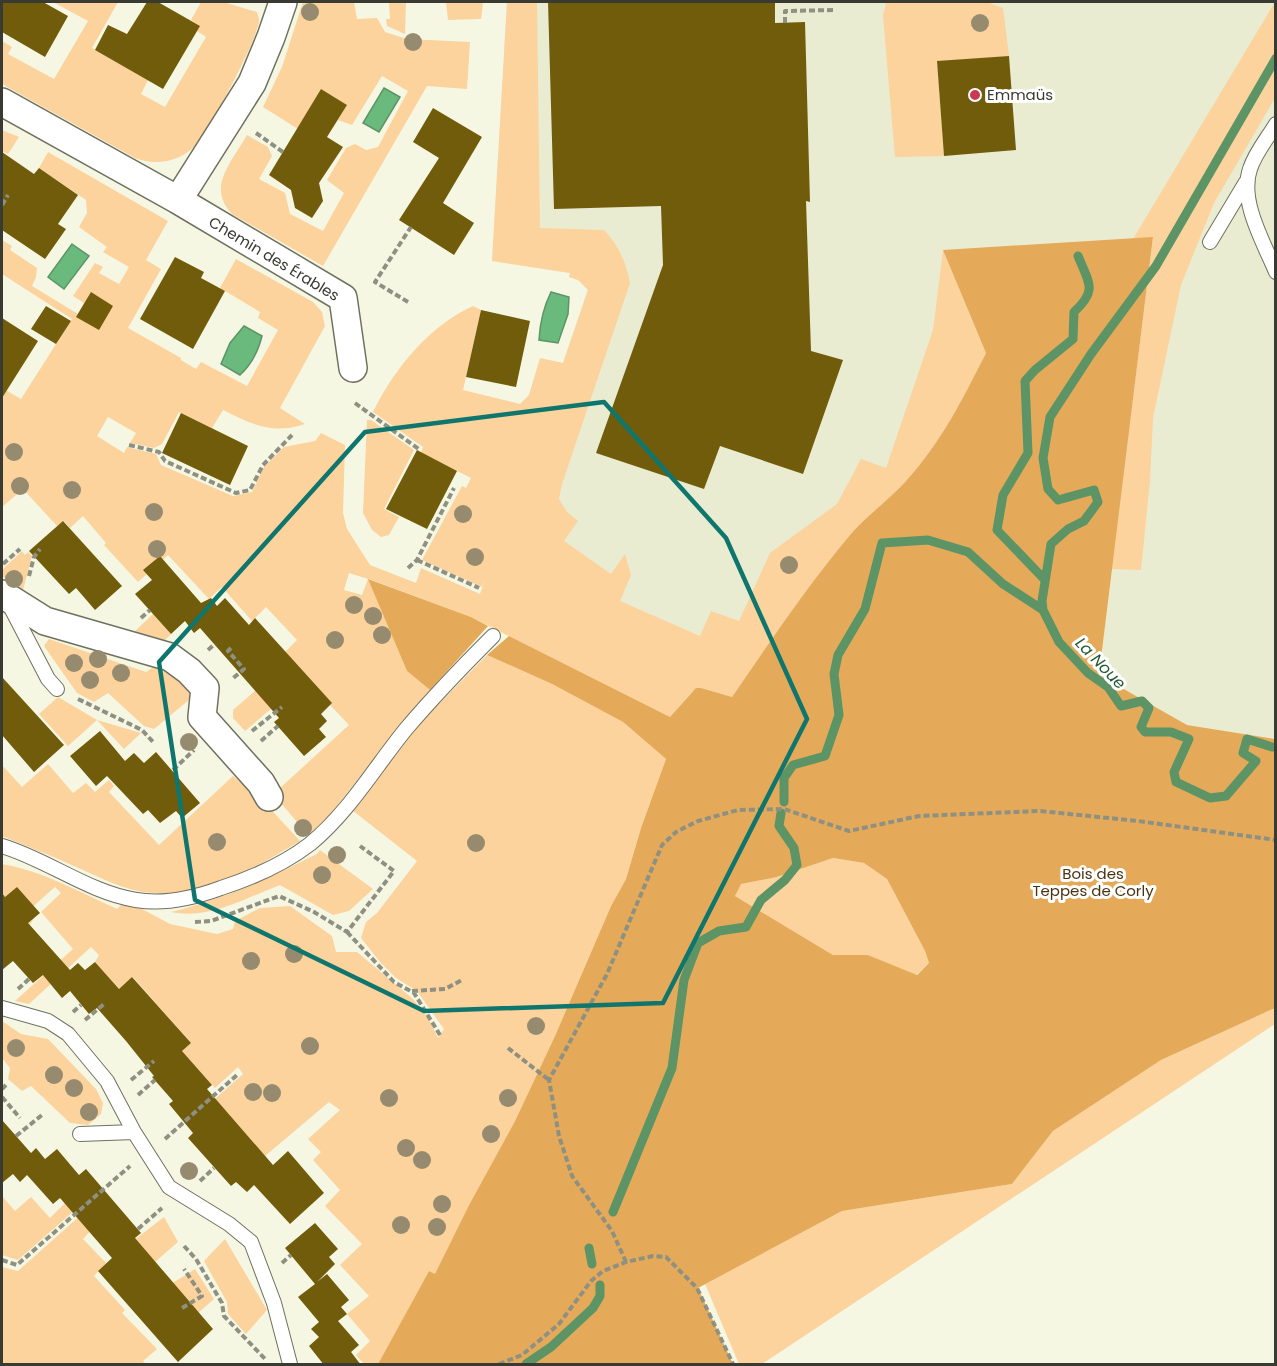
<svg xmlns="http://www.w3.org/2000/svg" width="1277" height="1366" font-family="Poppins,sans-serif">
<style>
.built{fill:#eaecd2}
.green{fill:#fcd29d;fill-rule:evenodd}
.forest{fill:#e4aa5a;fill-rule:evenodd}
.water{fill:#6bba7d;stroke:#5c9466;stroke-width:1.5}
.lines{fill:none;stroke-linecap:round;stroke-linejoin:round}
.stream{stroke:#5c9466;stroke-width:9}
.building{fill:#715c0b}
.service-casing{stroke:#6f715f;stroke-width:16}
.minor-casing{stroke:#6f715f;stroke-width:30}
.path{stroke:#8e9082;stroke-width:4;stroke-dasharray:6 3;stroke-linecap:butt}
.service{stroke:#fff;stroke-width:14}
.minor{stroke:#fff;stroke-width:27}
.tree{fill:#978b6f}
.marked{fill:none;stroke:#0f766e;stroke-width:4.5;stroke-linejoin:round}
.poi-dot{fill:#ca3951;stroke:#fff;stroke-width:2}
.labels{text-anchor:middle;stroke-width:6;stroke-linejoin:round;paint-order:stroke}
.poi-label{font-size:15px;fill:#393a32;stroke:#fff;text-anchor:start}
.street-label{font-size:15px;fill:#393a32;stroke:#fff}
.park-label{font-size:15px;fill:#4a3310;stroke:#fff}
.water-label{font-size:16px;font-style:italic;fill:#215a31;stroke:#fff}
</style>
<rect width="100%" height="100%" fill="#f5f7e3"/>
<path class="built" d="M507 2H1275V739L1187 725 1099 676 1153 238 986 353 805 591 732 697 670 717 471 617 523 481 588 289 578 280 569 277 570 273 492 261Z"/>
<path class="green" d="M53 2H118L92 48 148 80 141 94 165 107 206 37 197 31 200 26 191 20 201 2H223L257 12C258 15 259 18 259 21 258 39 206 138 192 149 175 163 154 165 135 158L2 84V41L12 47 8 54 54 79 88 21Z
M303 2 328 3 354 2 357 19 377 18 385 32 407 39 470 42 467 89 427 86 323 266 232 214C206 187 232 162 247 135L268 147 272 156 259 179 285 193 290 214 323 231 344 193 327 180 346 148 355 144 366 150 378 147 408 91 382 76 352 125 338 120 347 105 321 89 298 129 263 107 282 67Z
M389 2H406L405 34 387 26 386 19H390Z
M446 2H483L481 19 448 20Z
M507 2H537L540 228 604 230C619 246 626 262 630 283L562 484 559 499 567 512 578 521 564 541 611 574 625 554 631 575 620 601 700 636 711 611 739 621 770 553 837 504 861 459 886 468 933 330 943 250 986 353C962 400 942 441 906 481 889 500 867 515 850 535 807 586 770 642 732 697L701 688 692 692 670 717 471 617 369 579 407 671 430 690 327 818 308 835 275 796 280 788 349 725 313 687 285 652 297 640 266 607 252 621 222 587 209 599 168 555 138 582 104 545 106 543 83 516 70 528 64 521 57 526 23 489 2 507V388L21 399 72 319 2 274V240L12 246 10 250 37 268 36 277 32 286 78 314 84 303 73 296 95 263 103 267 99 273 119 284 129 267 103 252 107 247 79 227 87 213 86 200 39 168 48 152 168 221 146 260 161 269 128 328 181 358V360L196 369 201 362 247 386 278 330 258 318 260 312 220 288 236 259 313 302 322 312 325 326 280 408 305 424C273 435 251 424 223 410L212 428 179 412 162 444 154 448 130 443 136 433 108 417 97 436 124 453 127 447 156 454 161 465 233 496 252 492 264 467 284 447 315 441 321 433 345 445 343 513 347 529 370 565 416 583 421 568 480 594 486 577 482 587 422 560 462 486 466 488 471 478 421 453 423 447 373 412C394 369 429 326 473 306L481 310 463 390 520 404 529 395 540 358 563 363 588 290 578 280 569 277 570 273 492 261ZM349 573 368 579 362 595 344 590Z
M886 2H987L1003 8 1009 56 937 62 944 156 895 157 883 16Z
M1275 2V98L1214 203 1181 285 1153 418 1150 481 1141 570 1112 569 1153 238 1133 239Z
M2 130 19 137 8 154 2 151Z
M367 420H371L414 450 384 509 399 517 389 535 381 537 372 530 363 513Z
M22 551 25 555 28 552 32 556 23 590 2 576V570Z
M153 614 171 634 157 648 129 637Z
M49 639 146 672 155 666 171 671 190 689V699L154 729 144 726 108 693 94 702 77 693 44 646Z
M487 655 552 684 623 722 666 759 641 828 626 879 611 906 555 1036 515 1121 469 1205 435 1275 429 1271 378 1364H364L356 1355 370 1341 347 1314 369 1296 340 1265 362 1244 325 1206 340 1190 313 1160 321 1152 308 1139 340 1110 329 1102 265 1156 228 1114H198L243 1074 238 1067 215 1088 182 1051 191 1043 133 977 119 989 95 962 99 955 91 947 29 1004 15 1001 73 949 41 912 61 893 55 887 29 910 35 917 26 930 17 887 2 901V864C42 871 80 892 117 909L123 903 138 907 170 924 217 934 233 929 235 921 260 908 290 906 332 936 336 952H357L413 999 428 1018 438 1038 444 1029 417 991 396 978 380 962 361 938 366 922 377 913 417 861 352 810 420 723Z
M256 690 278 703 245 731 233 718V710Z
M58 697 97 720 141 733 124 749 97 720 68 746 39 714Z
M48 764 73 793 86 783 95 792 109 780 114 786 109 792 159 845 233 776 265 803 300 841C252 870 197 902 138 891 115 886 95 875 74 866 50 855 26 846 2 836V765L22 787Z
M320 850 373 889 349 911 333 915 280 885C245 898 210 920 171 912 223 899 269 878 317 854Z
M833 858 864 863 887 879 925 951 929 963 916 975 868 955H833L735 896 740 884 777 877Z
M1275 1008V1024L762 1364H739L705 1284 842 1211 1012 1184 1053 1131 1161 1060Z
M2 1021 21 1034 48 1039 96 1089 103 1103 101 1114 88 1125 70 1123 31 1086 22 1091 8 1079 10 1068 2 1058Z
M2 1196 15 1211 31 1197 50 1218 67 1201 76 1209 18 1260 2 1255Z
M92 1205 96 1225 83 1239 106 1263 94 1276 125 1310 122 1313 157 1349 143 1361 146 1364H2V1267L18 1271Z
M164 1217 178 1242 148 1268 128 1245Z
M225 1239 267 1310 246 1334 228 1314 227 1302 204 1261Z
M195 1269 214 1299 198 1313 166 1289 174 1282Z"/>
<path class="forest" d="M1153 237 1099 675 1187 725 1275 739V1008L1161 1060 1053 1131 1012 1184 842 1211 698 1288 733 1364H378L429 1271 435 1274 469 1205 515 1121 555 1036 611 906 626 879 641 828 666 759 623 722 552 684 487 655 509 636 670 717 696 688H701L732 697C770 642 807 586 850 535 867 515 889 500 906 481 942 441 962 400 986 353L943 250ZM833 858 864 863 887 879 925 951 929 963 917 975 868 955H833L735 896 741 884 777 877Z
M368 579 471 617 488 626 430 690 407 671Z"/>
<path class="water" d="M384 88 400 97 379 132 363 123Z
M72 244 89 256 64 289 48 277Z
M551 292 569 297 568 314 558 343 539 340C540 322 543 308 551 292Z
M244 326 262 336C258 352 252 364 240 375L221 364 230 343Z"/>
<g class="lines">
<path class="stream" d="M1276 58 1156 266 1091 354 1050 417 1043 458 1048 489 1058 500 1094 490 1098 502 1084 521 1068 529 1051 544 1042 601 1043 610 1059 642 1088 673 1108 687 1121 706 1142 701 1149 708 1141 727 1145 732H1171L1189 739 1174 772 1176 782 1210 798 1226 796 1256 761 1243 753 1247 739 1272 747H1276
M1045 580 997 530 1003 495 1028 453 1025 381 1035 370 1073 339 1074 312C1098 290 1089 283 1078 256
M784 802V778L793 765 825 756 839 715 834 674 838 655 865 609 882 543 928 540 968 552 1003 584 1043 610
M613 1212 672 1068 684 980 698 943 719 931 746 927 761 900 785 880 797 865 794 848 779 826 781 813
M589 1248 592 1264
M526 1364 551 1347 593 1308 600 1296V1285"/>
</g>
<path class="building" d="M2 2H43L68 16 45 57 2 32Z
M147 2H158L200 26 163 89 95 50 108 25 127 34Z
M548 2H775V23L805 22 810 202 806 201 811 351 843 360 803 474 720 446 704 489 596 453 663 265 661 206 554 209Z
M1009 56 1016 150 944 156 937 61Z
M321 89 347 105 327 137 343 147 319 183 323 201 312 218 295 208 291 190 269 175Z
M433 108 482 137 443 203 474 223 454 255 399 220 439 158 413 142Z
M2 152 34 174 39 168 78 195 58 224 66 229 45 259 2 230Z
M175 257 204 272 201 278 225 291 193 349 140 319Z
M91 292 113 306 99 330 76 317Z
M46 306 71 321 56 344 31 329Z
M481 310 530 321 516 387 466 377Z
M2 318 38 341 2 398Z
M181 413 248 446 230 485 162 453Z
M417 450 457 471 427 529 386 509Z
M63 521 122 586 95 610 76 588 69 594 29 551Z
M160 556 201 603 211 598 217 606 225 598 249 625 255 618 332 703 321 714 327 721 319 729 326 737 304 756 274 722 279 718 200 628 194 633 185 621 171 634 135 594 152 580 143 570Z
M2 677 64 745 34 772 2 735Z
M100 731 125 761 134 753 144 763 156 752 200 803 182 818 176 811 160 823 148 810 143 814 107 776 96 786 70 756Z
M17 887 40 913 28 923 70 970 78 963 85 970 95 962 119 989 132 977 191 1043 182 1051 212 1085 207 1089 273 1165 288 1151 324 1193 290 1224 254 1185 247 1192 236 1182 231 1186 188 1138 193 1133 169 1104 173 1101 152 1077 154 1076 126 1041 97 1008 89 1014 70 991 62 998 43 975 33 983 13 961 2 970V893L5 897Z
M2 1120 31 1153 36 1148 45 1159 57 1149 79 1175 86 1169 141 1233 135 1238 213 1329 178 1362 98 1271 112 1258 60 1198 53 1204 27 1175 20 1182 13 1174 2 1183Z
M315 1223 338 1249 329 1257 335 1264 317 1282 327 1274 349 1300 341 1307 347 1314 338 1321 359 1345 351 1352 361 1365H324L309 1346 319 1337 311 1329 319 1322 298 1297 315 1284 285 1248Z"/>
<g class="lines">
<defs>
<path id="service" d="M1276 124C1267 139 1255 153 1250 169 1239 201 1264 243 1276 272
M1210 242 1246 182
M9 604 48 679 57 689
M2 846C48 860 88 892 136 900 165 905 194 898 221 888 252 878 284 864 310 844 349 812 375 767 406 729 434 696 463 666 493 636
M2 1008 48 1021 68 1034 107 1081 134 1132 169 1187 229 1224 251 1242 274 1303 290 1364
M80 1134 134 1132"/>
<path id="minor" d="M2 102 178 200 252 83 271 37 283 2
M178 200 343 298 353 368
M2 594 45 621 170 657 189 671 205 688 202 717 261 783 269 797"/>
</defs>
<use href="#service" class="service-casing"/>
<use href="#minor" class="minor-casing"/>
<path class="path" d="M785 23V11L835 10
M256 133 283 152
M2 205 8 195
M408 302 375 282 411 227
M355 403 420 450
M129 445 159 452 165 461 236 493 250 490 263 465 292 435
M417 560 479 588
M3 564 20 549
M408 568 417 560 454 488
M29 576 34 557 40 549
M141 618 150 610
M231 648 228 651 244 669 232 679
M208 650 215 644
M78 699 142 730 154 743
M252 731 282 707
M261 741 278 726
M173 770 194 750
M195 922 211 921 279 896 314 912 347 932 394 871 360 846
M347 932 394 982 414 993 440 1035
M18 989 29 979
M412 991 445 989 462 980
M73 1012 81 1005
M85 1020 104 1004
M508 1048 549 1080
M131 1080 154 1061
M2 1089 6 1085
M138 1095 155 1080
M2 1097 20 1118
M16 1136 42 1115
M165 1139 238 1074
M200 1181 214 1168
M138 1229 162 1208
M184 1246 196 1259 222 1303 224 1316 265 1359
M2 1260 17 1265 130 1166
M626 1262 612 1231 572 1176 559 1136 549 1080 607 974 662 845 676 832 698 821 738 810 784 809 849 831 919 816 1040 811 1138 821 1276 840
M282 1263 291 1255
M182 1308 202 1296 184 1269
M499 1364 522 1355 559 1324 591 1281 603 1271 626 1262 653 1256 666 1257 697 1288 733 1364"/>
<use href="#service" class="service"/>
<use href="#minor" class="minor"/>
</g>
<g class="tree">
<circle cx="310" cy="12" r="9"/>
<circle cx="980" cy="23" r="9"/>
<circle cx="413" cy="42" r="9"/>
<circle cx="14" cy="452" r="9"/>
<circle cx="20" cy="486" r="9"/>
<circle cx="72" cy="490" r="9"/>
<circle cx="154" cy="512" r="9"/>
<circle cx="463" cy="514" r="9"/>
<circle cx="157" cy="549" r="9"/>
<circle cx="475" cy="557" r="9"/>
<circle cx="789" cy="565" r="9"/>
<circle cx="14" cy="579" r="9"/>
<circle cx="354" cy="605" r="9"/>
<circle cx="373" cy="616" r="9"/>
<circle cx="382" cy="635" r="9"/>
<circle cx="335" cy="640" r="9"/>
<circle cx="98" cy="659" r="9"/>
<circle cx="74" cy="663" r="9"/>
<circle cx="121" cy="673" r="9"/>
<circle cx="90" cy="680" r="9"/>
<circle cx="189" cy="742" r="9"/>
<circle cx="303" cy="828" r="9"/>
<circle cx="217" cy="842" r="9"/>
<circle cx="476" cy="843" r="9"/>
<circle cx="337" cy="855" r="9"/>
<circle cx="322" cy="875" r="9"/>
<circle cx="294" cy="954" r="9"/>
<circle cx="251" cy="961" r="9"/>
<circle cx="536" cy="1026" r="9"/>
<circle cx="310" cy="1046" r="9"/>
<circle cx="16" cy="1048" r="9"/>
<circle cx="54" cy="1075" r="9"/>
<circle cx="74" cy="1088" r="9"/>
<circle cx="253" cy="1092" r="9"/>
<circle cx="272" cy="1093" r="9"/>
<circle cx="389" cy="1098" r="9"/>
<circle cx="508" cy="1098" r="9"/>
<circle cx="89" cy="1112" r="9"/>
<circle cx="491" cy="1134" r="9"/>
<circle cx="406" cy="1148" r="9"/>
<circle cx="422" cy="1160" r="9"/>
<circle cx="189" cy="1171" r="9"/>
<circle cx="442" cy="1204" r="9"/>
<circle cx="401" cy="1225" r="9"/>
<circle cx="437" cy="1227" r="9"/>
</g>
<path class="marked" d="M604 402 726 538 807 719 663 1003 424 1011 195 900 159 662 365 432Z"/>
<circle class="poi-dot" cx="975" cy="95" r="6"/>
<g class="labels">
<g class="poi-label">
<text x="987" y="100">Emmaüs</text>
</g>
<g class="street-label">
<text transform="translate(274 259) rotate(31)" y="5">Chemin des Érables</text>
</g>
<g class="park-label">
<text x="1093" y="879">Bois des<tspan x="1093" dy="17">Teppes de Corly</tspan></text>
</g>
<g class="water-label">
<text transform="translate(1101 663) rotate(46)" y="6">La Noue</text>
</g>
</g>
<rect width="1277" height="1366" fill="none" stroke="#393a32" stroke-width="6"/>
</svg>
